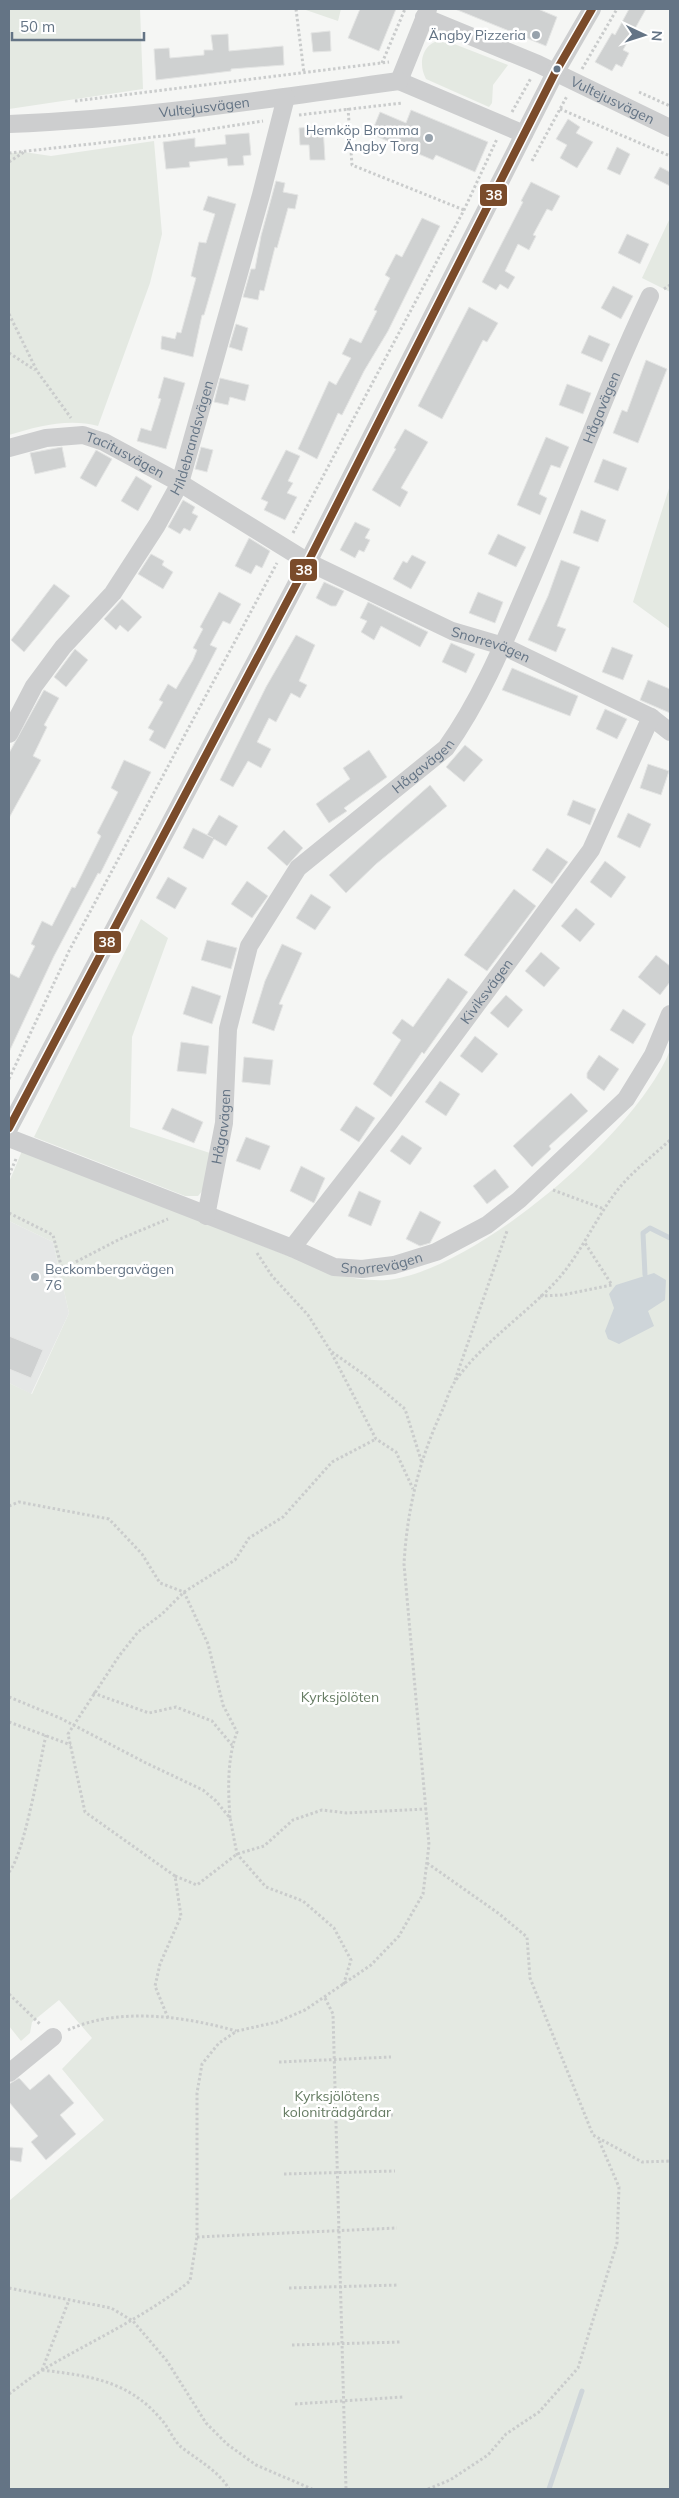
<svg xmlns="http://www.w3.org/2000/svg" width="679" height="2498" font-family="Mulish,sans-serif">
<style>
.built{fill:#e5e7e6}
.green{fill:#e4e9e2}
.water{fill:#ced5d9}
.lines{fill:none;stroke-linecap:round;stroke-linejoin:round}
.stream{stroke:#ced5d9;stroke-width:5}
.building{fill:#cfd1d1;stroke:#e4e5e4}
.path{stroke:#cacccc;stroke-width:3;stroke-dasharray:2.5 2.5;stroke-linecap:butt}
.minor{stroke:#cdcecf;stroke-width:18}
.bus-1-casing{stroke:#fff;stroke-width:11}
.bus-1{stroke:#7a4b2a;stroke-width:8}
.poi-dot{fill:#97a2ac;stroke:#fff;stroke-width:2}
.bus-dot{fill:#647485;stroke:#fff;stroke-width:2}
.labels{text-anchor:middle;stroke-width:5;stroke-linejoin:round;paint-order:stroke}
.poi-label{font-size:14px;fill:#647485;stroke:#fff;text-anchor:end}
.street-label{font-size:14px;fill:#647485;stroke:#fff}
.park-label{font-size:14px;fill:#667c63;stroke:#fff}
.line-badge{stroke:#fff;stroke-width:2}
.badge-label{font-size:14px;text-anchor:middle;font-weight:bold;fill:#fff}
</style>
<rect width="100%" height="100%" fill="#f5f6f4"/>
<path class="built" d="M9 1221 53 1242 69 1313 31 1394 9 1383Z"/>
<path class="green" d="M9 9H140L143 89 9 109Z
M303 9H341L338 21Z
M444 40 508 65 493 85 492 103 489 107 426 79C417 62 423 41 444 40Z
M154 141 162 234 150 283 98 426C69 418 38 426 9 435V153L24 152 51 156Z
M670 218V292L642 278Z
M670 485V629L633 602Z
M141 919 168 938 132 1037 130 1127 210 1153 203 1190 198 1196H185L34 1137Z
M670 1050V2489H9V2201L104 2120 62 2069 92 2038 59 2000 32 2022 30 2033 21 2041 9 2026V1383L32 1394 69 1313 53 1242 9 1221V1182L22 1151 334 1274C351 1278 369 1281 387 1280 475 1271 639 1131 670 1050Z"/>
<path class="water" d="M654 1273 666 1280 665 1300 648 1311 654 1326 619 1344 608 1339 605 1331 614 1308 609 1294 616 1285Z"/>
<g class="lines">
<path class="stream" d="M645 1275 643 1233 650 1228 670 1238
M549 2489 582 2391"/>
</g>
<path class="building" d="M360 9H396L379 51 348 38Z
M455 9H538L557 17 546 46Z
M629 9H646L623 50 629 53 622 67 616 64 612 71 595 62 612 33 615 35Z
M330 31 331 51 313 52 311 33Z
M228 34 229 51 283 46 284 65 231 69V71L156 80 154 49 169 48 170 58 204 55V50H213L211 35Z
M411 110 488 142 475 172 436 155 433 160 371 134 380 112 406 123Z
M568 119 580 127 576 133 593 142 577 168 560 158 567 145 556 139Z
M323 126 325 160H310L309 145H300L299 128Z
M249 133 251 155 243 156 244 165 228 166 227 158 189 162 190 167 166 169 163 142 195 138V147L226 144 225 135Z
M617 147 630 154 620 175 607 169Z
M660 167 670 172V186L654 178Z
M276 181 285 183 283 192 298 195 295 209 288 208 277 248 275 247 264 291 260 290 258 300 243 297 251 269H255L261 236Z
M531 182 560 196 552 211 547 209 533 235 536 236 529 250 518 244 505 271 515 277 508 289 500 284 496 290 482 282 523 202 521 201Z
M208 196 236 204 204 315H202L193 357 161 349V343L162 336 175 339 177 332 181 333 196 278 191 276 199 242 206 243 215 214 203 210Z
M422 218 440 226 388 331 364 371 342 415 338 413 317 459 298 449 329 381 336 385 351 358 342 354 350 338 361 343 377 311 374 310 390 278 385 275 396 254 402 257Z
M627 234 649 244 640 264 618 253Z
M613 286 633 296 621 319 601 308Z
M469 307 498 323 487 342 483 340 442 419 418 406Z
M236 324 248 328 242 351 229 347Z
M589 335 610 344 602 362 581 353Z
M646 360 667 369 638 443 613 433 622 410 627 412Z
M164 377 185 383 166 449 137 441 141 428 151 431 161 399 158 398Z
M220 378 249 385 245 401 230 397 228 405 214 402Z
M567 384 591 393 583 414 559 405Z
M405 429 428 442 401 488 408 492 400 507 372 490 396 449 394 448Z
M546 437 569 447 560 468 551 465 539 494 547 498 540 515 517 505Z
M62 447 66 467 35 474 30 453Z
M201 447 213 450 207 472 195 469Z
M96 450 112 459 96 487 80 478Z
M286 450 300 456 288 481 293 483 287 493 297 497 285 520 264 510 268 502 261 499Z
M603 459 627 468 618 491 594 482Z
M136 476 152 486 138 511 121 501Z
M183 500 195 507 192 513 198 516 190 531 184 528 180 534 168 527Z
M581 510 606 520 598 542 573 533Z
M355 522 370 529 365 538 370 540 364 552 359 550 355 558 340 550Z
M498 534 526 547 516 567 488 554Z
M249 538 270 551 262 568 256 565 251 574 235 566Z
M151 554 164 561 162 565 173 572 163 589 138 574Z
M412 555 426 562 411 589 393 579 403 561 407 563Z
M561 560 580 567 557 626 566 629 556 652 528 640 548 596Z
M324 582 344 591 336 606H331L316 598Z
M54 584 70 596 24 652 11 640Z
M219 592 241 604 230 624 223 621 210 645 217 648 165 749 149 740 154 731 148 728 163 702 159 700 168 684 176 689 193 660 197 650 193 648 203 629 200 627Z
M478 592 503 602 495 623 469 613Z
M122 599 142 617 128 632 120 625 116 630 104 619Z
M368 602 428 632 420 647 381 626 374 640 361 632 367 621 360 618Z
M296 635 315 645 299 681 307 685 300 698 291 693 276 722 269 718 257 742 271 749 261 768 248 761 233 787 220 780 266 687Z
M451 643 475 654 466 673 442 662Z
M612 647 633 655 623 680 602 672Z
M75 649 88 660 66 687 54 677Z
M512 668 578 696 570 716 502 690Z
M648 680 670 689V713L640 700Z
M44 690 59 698 44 725 47 727 33 756 41 760 9 818V753Z
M605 709 627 719 617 739 596 729Z
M465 745 483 760 464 782 446 767Z
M369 750 387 777 344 808 347 811 329 823 316 804 350 779 343 768Z
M124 760 151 772 100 874 98 873 54 956 9 1052V973L19 978 35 946 31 944 42 921 52 926 72 887 75 888 101 836 97 833 118 792 111 788Z
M648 764 669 771 661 795 640 788Z
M430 785 447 806 376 864 346 893 329 875Z
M573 800 596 809 590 825 567 815Z
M628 813 651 824 640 848 617 837Z
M219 815 238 826 226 846 214 839 203 859 183 848 193 828 213 838 207 835Z
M284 830 303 848 287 866 267 848Z
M547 848 568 862 552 884 532 870Z
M605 861 626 877 611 898 590 882Z
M168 877 187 888 175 909 156 898Z
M247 881 268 896 252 918 231 904Z
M514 889 536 906 487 971 464 955Z
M311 894 331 907 315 930 296 918Z
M576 908 595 924 580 942 561 926Z
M207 940 237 948 231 969 201 960Z
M282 944 302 953 279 1004 283 1005 274 1031 252 1023 265 981Z
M541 952 560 968 544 987 525 971Z
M656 955 670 966V982L660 995 638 977Z
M448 978 468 992 424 1054 422 1052 391 1097 373 1084 401 1040 392 1033 402 1019 413 1027Z
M192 986 221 996 212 1024 183 1014Z
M506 995 523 1010 508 1028 490 1013Z
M623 1009 646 1024 633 1044 610 1030Z
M475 1036 498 1054 482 1073 460 1056Z
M181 1042 209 1046 206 1074 177 1071Z
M599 1055 619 1069 604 1091 587 1078V1073Z
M244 1057 273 1060 270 1085 242 1082Z
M440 1081 460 1094 446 1116 425 1102Z
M571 1093 588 1111 549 1146 551 1149 532 1167 513 1146Z
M356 1106 375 1118 359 1142 340 1130Z
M172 1108 203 1122 194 1143 162 1129Z
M402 1135 422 1148 410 1165 390 1151Z
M246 1137 270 1146 260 1170 236 1161Z
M301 1166 325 1178 314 1203 290 1191Z
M495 1169 509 1187 487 1204 473 1186Z
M359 1191 381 1201 371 1226 348 1216Z
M420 1211 441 1222 430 1243 420 1246 406 1239Z
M9 1336 43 1350 31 1378 9 1369Z
M49 2074 74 2103 60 2115 76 2134 46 2160 31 2142 38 2136 9 2102V2084L19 2078 30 2090Z
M9 2147 23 2148 21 2162 9 2160Z"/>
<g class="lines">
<path class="path" d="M296 9 304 73
M382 63 405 9
M582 69 617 9
M639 92 670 106
M75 101 389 62
M348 108 352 165 464 210
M560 109 670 156
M512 112 531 78
M299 115 402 103
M9 153 172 135 263 121
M532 161 567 96
M9 162 24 152
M664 289 670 285
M9 314 37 371 71 418
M9 353 35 370
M293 533 464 210 497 139
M9 1079 69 951 277 563
M9 1175 16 1159
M553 1190 604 1209
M9 1213 53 1235 62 1269 120 1239 168 1219
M257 1253 272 1276 308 1315 330 1350 376 1439 396 1452 413 1489
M540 1296 562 1295 612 1285 585 1243
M332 1352 366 1376 405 1409 422 1463
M455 1380 507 1231
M9 1506 19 1502 109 1519 142 1554 160 1583 184 1592 208 1644 223 1705 237 1732C227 1759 228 1789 230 1818
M93 1693 149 1713 176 1707 212 1721 232 1745
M9 1697 60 1718 146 1763 203 1790 216 1801 230 1818 237 1854 266 1887 303 1901 334 1928 351 1960 343 1986
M9 1722 71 1745
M427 1863 498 1913 527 1937 530 1978 593 2135 642 2162 670 2161
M9 1872C24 1855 40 1762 46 1735
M175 1876 197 1885 237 1854 264 1846 293 1820 322 1810 347 1813 427 1809
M9 1994 41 2025
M325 1998 333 2014 346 2489
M168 2018 155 1986 160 1964 181 1916 175 1876 85 1812 68 1734 119 1656 138 1632 162 1614 184 1592 235 1560 249 1538 283 1517 332 1462 376 1439
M68 2030C118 2007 184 2016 236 2031
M279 2062 391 2057
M281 2118 393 2115
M284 2174 395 2171
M197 2237 397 2228
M9 2288 111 2308 133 2321 167 2361 206 2423 227 2444 256 2465 312 2489
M289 2288 399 2285
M292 2345 401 2342
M42 2370C89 2376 127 2380 160 2418 168 2426 172 2438 180 2446 196 2459 219 2471 229 2489
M42 2370 69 2300
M9 2394C20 2386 31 2377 44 2369 93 2340 145 2317 190 2281L197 2237V2093L202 2064 219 2043 237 2031 277 2022 305 2010 371 1965 399 1936 423 1894 429 1845 404 1564C407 1510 419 1460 442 1411 446 1402 449 1391 454 1383 479 1345 528 1313 559 1278 583 1250 597 1215 620 1187 634 1170 654 1155 670 1140
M295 2404 403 2397
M428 2489 450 2480 488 2455 506 2434 539 2412 578 2368 617 2243 619 2187 598 2138"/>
<g class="minor">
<path id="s1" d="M424 17 538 64 670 128"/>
<path d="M399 81 524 134"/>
<path d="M399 81 428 9"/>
<path id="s2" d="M9 124C139 119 270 99 399 81"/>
<path id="s3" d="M9 448 46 438 83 435 104 442 180 483 308 562 452 631 503 646 651 717 670 732"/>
<path id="s4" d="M9 734 34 686 63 647 113 593 157 525 180 483 261 195 286 97"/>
<path d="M9 1128 308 562 555 73 592 9"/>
<path id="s5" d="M9 1138 292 1248 334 1267 362 1269 394 1265 436 1252 487 1225 519 1200 626 1099 653 1055 670 1014"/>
<path id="s6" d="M206 1216 224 1123 228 1029 249 946 298 868 446 748C479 702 502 648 524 596 568 497 603 394 650 296"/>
<path id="s7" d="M292 1248 390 1122 591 850 651 717"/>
<path d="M9 2073 53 2037"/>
</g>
<defs>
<path id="bus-1" d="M9 1128 308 562 555 73 592 9"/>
</defs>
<use href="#bus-1" class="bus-1-casing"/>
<use href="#bus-1" class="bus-1"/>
</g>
<g class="poi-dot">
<circle cx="536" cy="35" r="5"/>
<circle cx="429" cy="138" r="5"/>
<circle cx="35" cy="1277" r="5"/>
</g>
<circle class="bus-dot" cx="557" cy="69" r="4.5"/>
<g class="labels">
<g class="poi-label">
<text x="526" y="40">Ängby Pizzeria</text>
<text x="419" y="135">Hemköp Bromma<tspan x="419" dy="16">Ängby Torg</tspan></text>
<text x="45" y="1274" text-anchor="start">Beckombergavägen<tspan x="45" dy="16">76</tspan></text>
</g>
<g class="street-label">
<text dy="5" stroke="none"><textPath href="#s1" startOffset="206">Vultejusvägen</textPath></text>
<text dy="5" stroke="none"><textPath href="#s2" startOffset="196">Vultejusvägen</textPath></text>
<text dy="5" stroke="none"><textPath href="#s6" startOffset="932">Hågavägen</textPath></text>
<text dy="5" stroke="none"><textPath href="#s4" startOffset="352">Hildebrandsvägen</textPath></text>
<text dy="5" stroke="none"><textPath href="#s3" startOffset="122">Tacitusvägen</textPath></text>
<text dy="5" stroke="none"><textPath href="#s3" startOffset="535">Snorrevägen</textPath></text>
<text dy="5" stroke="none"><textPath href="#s6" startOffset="528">Hågavägen</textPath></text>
<text dy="5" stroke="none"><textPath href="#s7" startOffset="322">Kiviksvägen</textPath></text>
<text dy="5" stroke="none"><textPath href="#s6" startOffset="91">Hågavägen</textPath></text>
<text dy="5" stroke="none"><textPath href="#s5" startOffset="398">Snorrevägen</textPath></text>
</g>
<g class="park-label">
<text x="340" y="1702">Kyrksjölöten</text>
<text x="337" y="2101">Kyrksjölötens<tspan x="337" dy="16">koloniträdgårdar</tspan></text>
</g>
</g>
<g class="line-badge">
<rect x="479" y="183" width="29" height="24" rx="5" fill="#7a4b2a"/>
<rect x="289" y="558" width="29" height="24" rx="5" fill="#7a4b2a"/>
<rect x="93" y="930" width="29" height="24" rx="5" fill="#7a4b2a"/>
</g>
<g class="badge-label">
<text x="494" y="200">38</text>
<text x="304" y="575">38</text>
<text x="107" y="947">38</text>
</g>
<rect width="679" height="2498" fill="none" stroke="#647485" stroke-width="20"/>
<g transform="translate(644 35) rotate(94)" stroke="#ffffff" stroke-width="4" paint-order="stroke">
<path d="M0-4L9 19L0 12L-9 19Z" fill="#647485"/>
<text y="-8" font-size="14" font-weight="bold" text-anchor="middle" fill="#647485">N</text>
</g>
<path d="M12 32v8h132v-8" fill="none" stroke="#647485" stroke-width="2.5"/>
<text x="20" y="32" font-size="15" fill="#647485" stroke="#ffffff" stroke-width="4" paint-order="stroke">50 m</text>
</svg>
